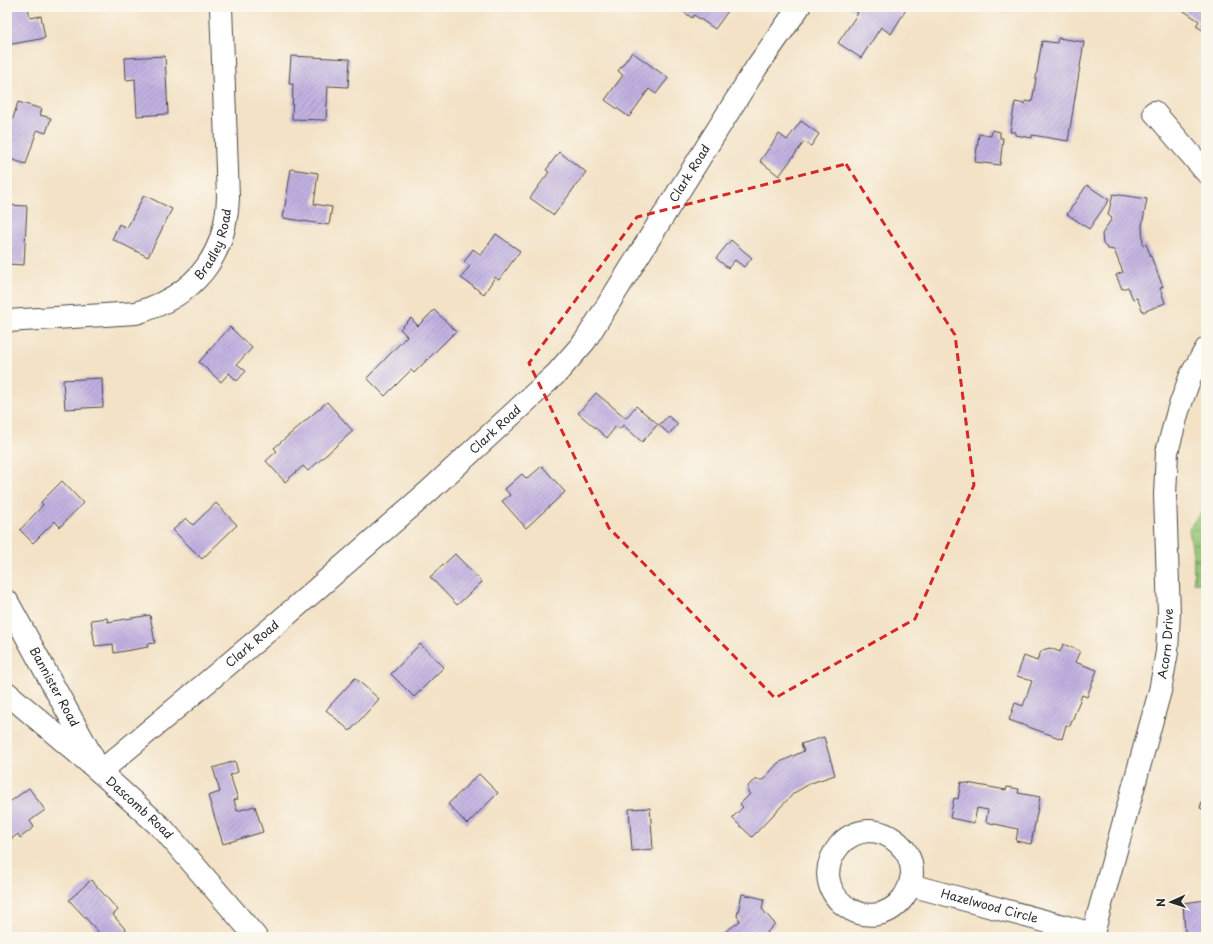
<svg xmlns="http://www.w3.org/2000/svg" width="1213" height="944" font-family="'Playpen Sans',sans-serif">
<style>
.wetland{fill:url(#wetland-marsh);stroke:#627a52}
.park{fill:url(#park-crowns);stroke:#627a52}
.building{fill:url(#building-hatch)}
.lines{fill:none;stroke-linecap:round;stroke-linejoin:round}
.minor-casing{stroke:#494642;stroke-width:24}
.secondary-casing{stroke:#494642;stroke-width:24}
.minor{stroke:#fff;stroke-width:22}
.secondary{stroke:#fff;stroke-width:22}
.marked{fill:none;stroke:#d62828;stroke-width:3;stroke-dasharray:8 5;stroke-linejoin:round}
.labels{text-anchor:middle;stroke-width:3;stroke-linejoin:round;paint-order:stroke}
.street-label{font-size:12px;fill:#2b2b2b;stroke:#fbf7ec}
</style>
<defs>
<pattern id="wetland-marsh" width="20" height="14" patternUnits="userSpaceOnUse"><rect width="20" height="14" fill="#99ca7a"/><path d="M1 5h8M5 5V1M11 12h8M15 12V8" fill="none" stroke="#7da464"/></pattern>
<pattern id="park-crowns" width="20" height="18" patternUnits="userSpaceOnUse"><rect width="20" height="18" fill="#99ca7a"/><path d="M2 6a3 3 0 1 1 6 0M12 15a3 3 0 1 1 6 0" fill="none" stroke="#7da464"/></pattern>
<pattern id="building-hatch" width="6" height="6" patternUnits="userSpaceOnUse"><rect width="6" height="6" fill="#c0b0e1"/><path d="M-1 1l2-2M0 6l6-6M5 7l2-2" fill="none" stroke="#9c8fb7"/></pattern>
</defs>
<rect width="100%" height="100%" fill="#fbf7ec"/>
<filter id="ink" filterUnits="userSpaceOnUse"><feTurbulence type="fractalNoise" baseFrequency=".025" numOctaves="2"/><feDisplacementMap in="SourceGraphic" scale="8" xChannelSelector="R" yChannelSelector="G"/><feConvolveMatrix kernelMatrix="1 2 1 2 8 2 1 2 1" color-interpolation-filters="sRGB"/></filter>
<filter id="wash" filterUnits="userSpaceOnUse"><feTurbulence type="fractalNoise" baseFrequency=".012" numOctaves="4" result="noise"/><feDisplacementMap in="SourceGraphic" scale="16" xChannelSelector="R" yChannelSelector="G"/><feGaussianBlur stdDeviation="0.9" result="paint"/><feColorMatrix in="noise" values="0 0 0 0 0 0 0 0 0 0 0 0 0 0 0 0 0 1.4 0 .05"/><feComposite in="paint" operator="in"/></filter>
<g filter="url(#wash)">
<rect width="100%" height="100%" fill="#f3e2c6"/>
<path class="wetland" d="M1206 509V583H1194V560L1189 528 1203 510Z"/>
<path class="park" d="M1194 560 1206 561V583H1194Z"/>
<g id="blocks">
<path class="building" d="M7 7H28L30 18 41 16 45 38 7 45Z
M677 7H731L715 29 694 15 692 18Z
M849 7H905L907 8 891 34 881 27 861 58 838 43 858 13Z
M1178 7H1206V32L1196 26 1199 21Z
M1058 38 1084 42 1068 141 1032 135V138L1015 135V132H1010L1015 102 1025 104V101L1032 102 1042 41 1057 43Z
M632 52 668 78 656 94 649 89 629 117 605 100 623 75 618 71Z
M165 56 168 114 137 116 135 79 126 80 125 58Z
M291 56 350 59 348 87 328 86 326 120 292 119 293 84H289Z
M18 102 42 109 40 115 51 118 46 133 37 130 26 164 7 158V138Z
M801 121 819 134 811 146 804 142 779 176 760 161 779 134 787 140Z
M992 130 1000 132V138H1003L1000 165 975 162 979 134 991 136Z
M559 152 586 172 554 215 530 198 549 172 546 170Z
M291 169 318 173 314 204 332 207 329 225 283 218Z
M1087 185 1109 200 1089 229 1067 214Z
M1113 194 1147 199 1142 226 1143 245 1146 244 1163 287 1160 288 1165 303 1143 312 1137 298 1133 299 1128 287 1122 289 1116 275 1123 272 1114 250 1108 249 1103 244 1102 234 1112 218 1108 215Z
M144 195 172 209 148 257 112 239 119 224 127 228Z
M7 205 27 206 24 265 7 264Z
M496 234 520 251 499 280 495 277 484 294 461 278 470 266 464 262 473 249 481 255Z
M731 240 752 258 744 267 735 260 728 268 716 258Z
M434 310 456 331 414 373 411 370 385 396 367 378 407 336 400 329 411 318 418 326Z
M230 327 252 348 237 364 246 371 237 381 229 373 221 382 199 362Z
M102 378 103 407 65 409 63 380Z
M596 393 626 418 636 406 658 424 642 442 623 425 620 429 616 426 607 438 578 413Z
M327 402 353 431 308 471 303 466 285 482 266 461 277 451 274 448Z
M668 416 678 424 669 434 659 425Z
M542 466 565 492 526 528 502 501 510 495 505 489 522 474 527 479Z
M62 481 83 503 60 527 55 521 33 543 20 530 43 505 41 502Z
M216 503 237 525 202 559 173 530 186 518 193 525Z
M455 554 482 582 457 605 430 577Z
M150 615 155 643 147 644 148 647 114 653 113 644 95 646 91 620 107 618 108 622Z
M420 644 444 667 414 697 391 674Z
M1063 644 1080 651 1075 662 1097 670 1087 697 1082 695 1070 726 1066 725 1062 739 1009 720 1015 703 1023 706 1032 681 1017 676 1024 656 1037 661 1039 655 1043 650 1050 648 1060 652Z
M355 678 379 699 350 731 326 710Z
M824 737 835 775 811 783 794 793 752 837 732 818 743 807 740 804 750 794 748 792V786L754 780H763L778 763 804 751 801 744Z
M235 761 238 772 230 775 238 799 234 800 237 811 255 806 263 832 223 844 208 796 220 792 213 768Z
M479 774 498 793 467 824 448 804Z
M961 782 1006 790 1007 787 1019 789 1018 793 1040 797 1031 844 1016 841 1018 829 986 822 988 810 977 808 974 823 950 818 954 798 958 799Z
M29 788 45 810 30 821 34 827 20 838 18 834 7 842V804Z
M1206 789V810L1200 808Z
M650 808 653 849 632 851 629 809Z
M91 880 118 910 113 915 132 937H103L69 900Z
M742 894 764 899 762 909 775 924 767 932 771 937H718L740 921 737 916Z
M1206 900V937H1191L1192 934 1185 932 1183 903Z"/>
</g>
</g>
<g filter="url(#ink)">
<use href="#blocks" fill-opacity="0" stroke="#494642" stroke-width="1"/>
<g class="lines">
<defs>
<g id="minor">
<path d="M1154 112 1206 172"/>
<path id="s1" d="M7 321 136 313C194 296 226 258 228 197L221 7"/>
<path id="s2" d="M7 601 100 771"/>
<path id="s3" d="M910 885C908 889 906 894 903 898 869 942 802 891 839 846 846 837 857 832 868 831 890 831 912 849 912 873 912 877 910 881 910 885L1093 934"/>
<path id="s4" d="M1092 937 1160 691 1167 652 1169 613 1165 495 1167 452 1178 411 1191 375 1206 349"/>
</g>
<g id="secondary">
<path id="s5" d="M7 693 100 772 164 830 256 937"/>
<path id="s6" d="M100 772 281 620 429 491 557 373 585 341 756 68 799 7"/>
</g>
</defs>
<use href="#minor" class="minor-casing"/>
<use href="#secondary" class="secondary-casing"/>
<use href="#minor" class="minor"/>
<use href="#secondary" class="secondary"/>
</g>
</g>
<path class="marked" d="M846 164 955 335 974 485 915 619 775 698 609 528 529 363 637 217Z"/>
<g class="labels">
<g class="street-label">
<text dy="4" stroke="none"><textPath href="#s6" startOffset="847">Clark Road</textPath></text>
<text dy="4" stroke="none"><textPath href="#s1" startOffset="239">Bradley Road</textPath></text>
<text dy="4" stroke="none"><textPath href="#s6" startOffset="523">Clark Road</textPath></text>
<text dy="4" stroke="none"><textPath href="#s6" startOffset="199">Clark Road</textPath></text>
<text dy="4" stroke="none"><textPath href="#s4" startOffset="303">Acorn Drive</textPath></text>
<text dy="4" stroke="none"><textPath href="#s2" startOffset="98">Bannister Road</textPath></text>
<text dy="4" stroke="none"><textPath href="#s5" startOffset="175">Dascomb Road</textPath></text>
<text dy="4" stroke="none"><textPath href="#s3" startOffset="343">Hazelwood Circle</textPath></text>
</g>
</g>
<rect width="1213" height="944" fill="none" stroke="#fbf7ec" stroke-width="24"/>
<g transform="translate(1171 902) rotate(267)" stroke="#fbf7ec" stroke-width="3" paint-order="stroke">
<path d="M0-3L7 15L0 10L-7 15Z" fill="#2b2b2b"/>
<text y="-6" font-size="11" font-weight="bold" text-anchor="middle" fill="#2b2b2b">N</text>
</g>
</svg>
